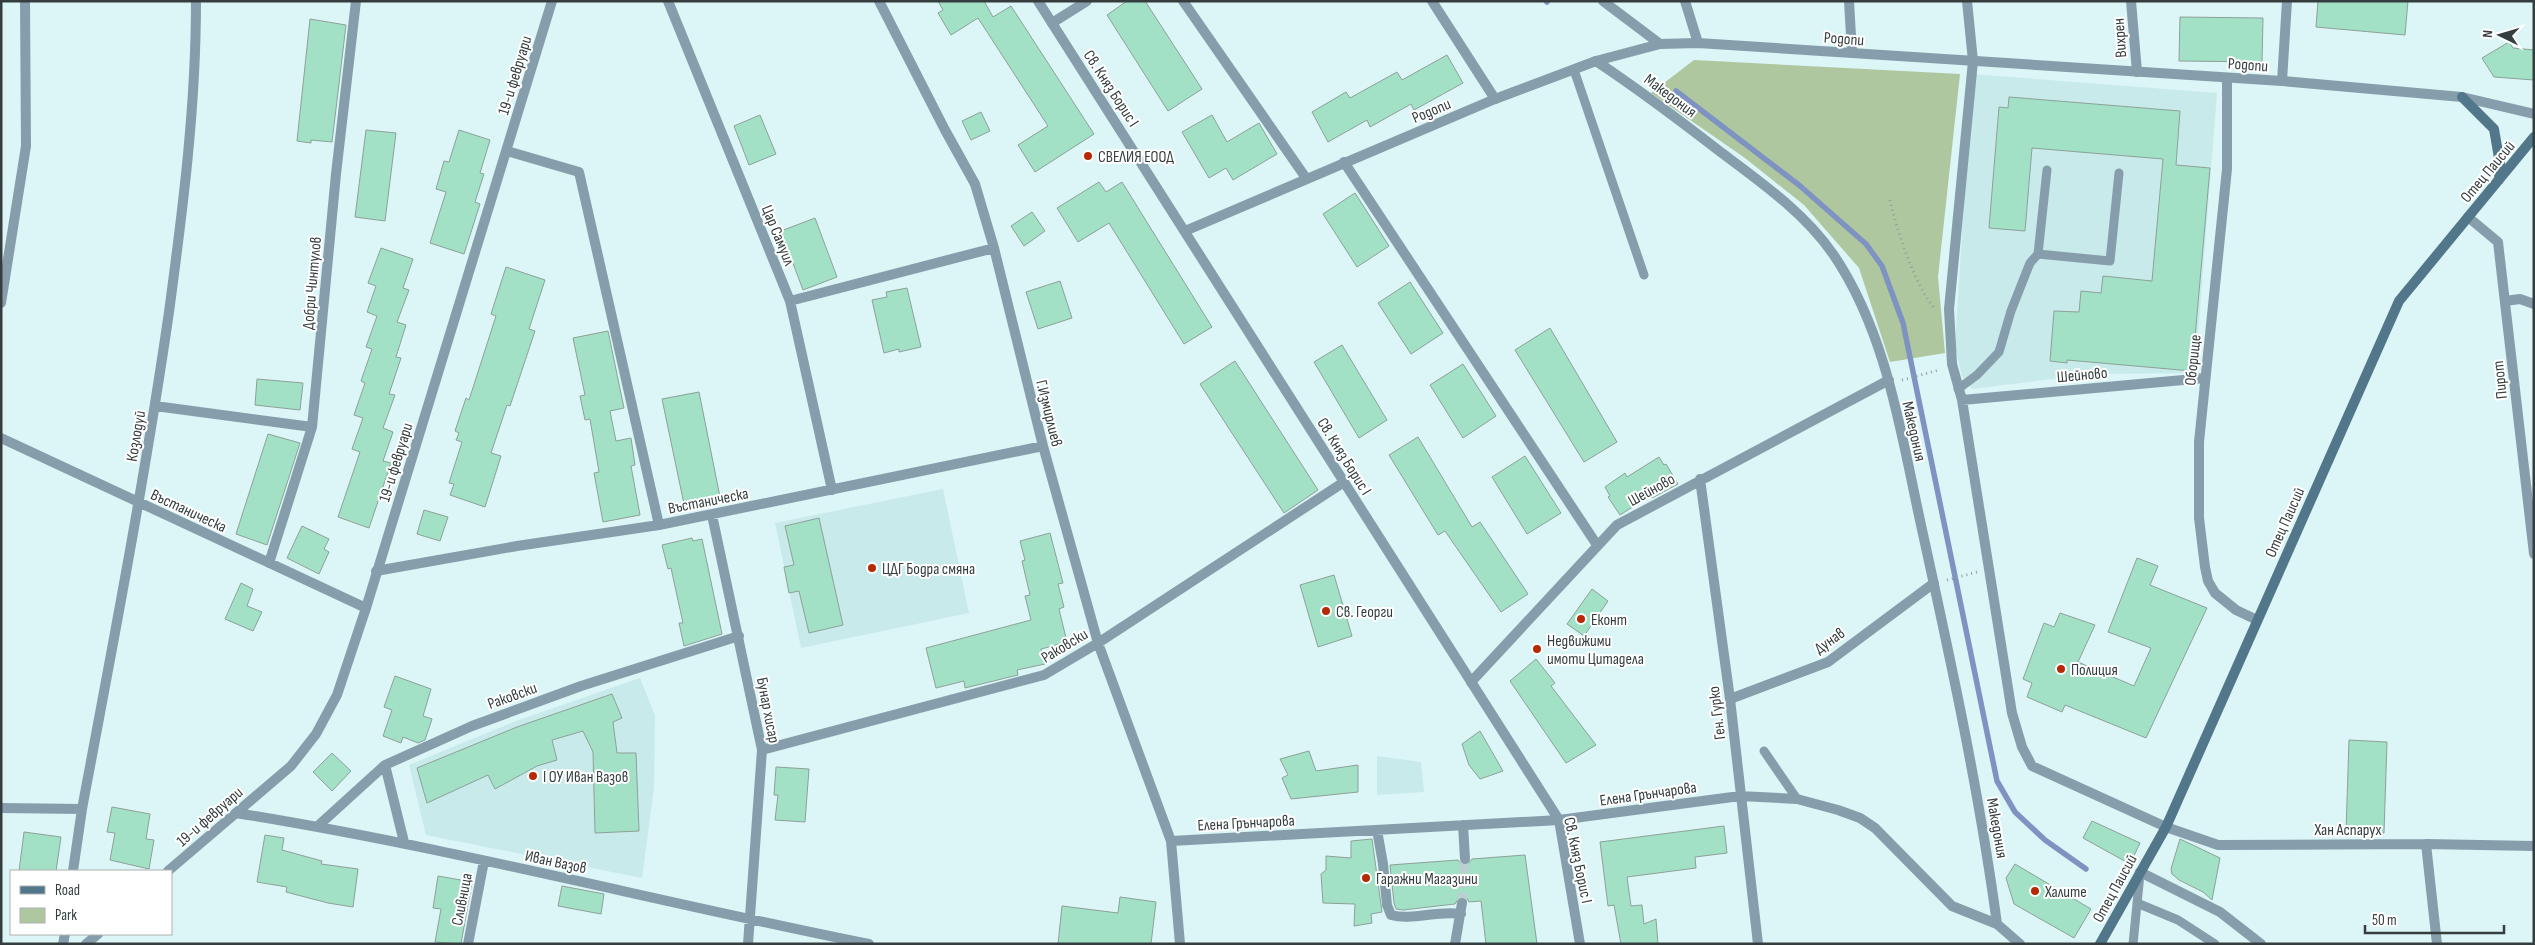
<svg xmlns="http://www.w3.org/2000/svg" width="2535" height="945" font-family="'Sofia Sans Condensed',sans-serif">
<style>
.built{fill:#c8eaea}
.green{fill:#afc79f}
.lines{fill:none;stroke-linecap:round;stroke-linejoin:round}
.stream{stroke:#7e93c2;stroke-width:5.5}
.building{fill:#a2e1c6;stroke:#8da198}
.minor-tunnel{stroke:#bbd0d1;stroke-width:10;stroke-dasharray:10 5;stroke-linecap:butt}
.path{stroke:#8fa0a1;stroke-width:3;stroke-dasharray:1 4;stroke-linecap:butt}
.service{stroke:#869eab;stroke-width:9}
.minor{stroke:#869eab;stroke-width:10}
.tertiary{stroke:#869eab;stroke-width:10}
.secondary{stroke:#53778a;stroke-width:10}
.poi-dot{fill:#b52a04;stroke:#fff;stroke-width:2}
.labels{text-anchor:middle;stroke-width:4;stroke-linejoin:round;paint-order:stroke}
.street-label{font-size:16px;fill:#353e3f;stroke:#fff}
.poi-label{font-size:16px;fill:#353e3f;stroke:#fff;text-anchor:start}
</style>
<rect width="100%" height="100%" fill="#dcf5f6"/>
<path class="built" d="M1972 74 2217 93 2195 373 2091 374 1972 389 1962 376 1955 347Z
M943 489 969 613 801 648 775 523Z
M640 678 655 716 654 788 642 878 426 835 409 765 516 721Z
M1377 756 1421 762 1424 792 1377 795Z"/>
<path class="green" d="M1694 60 1960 74 1938 277 1945 353 1890 362 1859 268 1804 205 1745 158 1651 93Z"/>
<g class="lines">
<path class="stream" d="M1546 1 1547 2
M1676 91 1799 185 1866 244 1882 266 1903 323 1997 781 2015 812 2045 840 2086 869"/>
</g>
<path class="building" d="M938 1H984L993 17 1011 6 1094 134 1035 172 1018 145 1048 126 978 18 951 35 938 13 943 10Z
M1127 1H1145L1202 89 1168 111 1107 15Z
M2318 1H2408L2405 35 2316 27Z
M2180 17 2263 18 2262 62 2179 61Z
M310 19 346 25 332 142 311 140V143L297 141Z
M2509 42 2513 48 2534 50V80L2494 77 2482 58Z
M1447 55 1463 83 1414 110 1411 104 1370 127 1367 120 1328 142 1312 112 1346 92 1350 98 1397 72 1402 80Z
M2009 97 2180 111 2176 165 2210 168 2192 371 2067 360V363L2050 361 2054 311 2079 312 2081 291 2101 293 2103 276 2152 281 2163 159 2032 148 2025 231 1989 228 1999 107 2008 108Z
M981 112 990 131 971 140 962 121Z
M760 115 776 154 749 165 734 126Z
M1212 115 1227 142 1259 123 1277 154 1233 180 1226 168 1209 178 1182 132Z
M366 130 396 133 385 221 355 217Z
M459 130 490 140 480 173 484 174 475 202 480 204 464 254 430 243 446 192 436 189 444 161 449 162Z
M1099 182 1106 192 1122 182 1212 327 1184 344 1109 223 1078 242 1057 208Z
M1355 193 1389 246 1357 267 1323 214Z
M1032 212 1045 231 1024 246 1011 226Z
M815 218 837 277 803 290 781 231Z
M381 248 413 259 403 288 409 290 397 322 406 325 396 357 401 358 389 394 395 395 383 428 393 432 383 461 391 463 369 528 338 517 360 452 352 449 363 418 354 415 365 383 361 381 372 349 366 347 377 316 367 312 376 286 368 283Z
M506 267 545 280 529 329 535 331 510 406 507 405 491 453 501 456 485 507 450 495 454 484 449 483 462 442 456 440 459 433 455 431 466 398 469 400 496 316 491 314Z
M1060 281 1072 318 1038 329 1026 292Z
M1410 282 1443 333 1411 354 1378 303Z
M907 288 921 347 899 352V349L884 353 872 300 887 297 886 292Z
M1550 328 1617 442 1584 462 1515 350Z
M608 331 624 408 610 411 616 441 631 438 635 465 631 466 640 515 603 522 594 473 599 472 590 419 585 420 580 396 585 395 573 338Z
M1342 345 1387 420 1359 438 1314 362Z
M1235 361 1318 490 1284 513 1200 384Z
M1463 364 1496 416 1463 438 1430 385Z
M257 379 303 383 300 410 255 405Z
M699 392 720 497 684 504 662 399Z
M268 434 300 443 267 545 236 534Z
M1418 437 1472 527 1480 522 1528 594 1501 612 1445 531 1438 535 1389 455Z
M1525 456 1561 513 1527 534 1492 477Z
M1659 457 1664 465 1666 464 1678 484 1652 498 1650 496 1620 515 1608 497 1610 496 1605 487 1625 473 1627 477Z
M424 510 448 517 440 541 417 534Z
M819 518 843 625 809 633 799 591 789 593 784 567 794 565 785 526Z
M302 526 329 539 324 549 329 552 319 574 287 558Z
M1050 533 1063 583 1058 584 1064 607 1059 609 1067 642 1041 649 1045 664 1017 670 1018 675 965 688 964 681 936 688 926 648 1031 620 1025 596 1030 595 1022 561 1025 560 1020 541Z
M692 538 693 541 702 539 722 634 684 646 679 623H683L671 568 668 569 662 545Z
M2137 558 2158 566 2150 585 2207 608 2146 738 2065 705 2062 712 2027 697 2032 683 2023 679 2044 623 2054 627 2060 613 2095 625 2078 662 2134 686 2151 648 2108 632Z
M1334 575 1352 636 1318 647 1300 585Z
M241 583 253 589 247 606 262 612 253 631 225 619Z
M1592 589 1608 601 1584 636 1567 624Z
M1536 659 1555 683 1551 686 1596 745 1566 763 1510 681Z
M395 676 431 689 423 716 432 719 425 740 418 743 403 737 401 743 383 736 392 710 384 707Z
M612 694 622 718 613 722 617 753H636L639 831 595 833 593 752 583 731 552 740 557 760 537 766 495 789 488 775 427 803 417 768 517 727Z
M1480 731 1503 771 1480 779 1469 765 1462 744Z
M2349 740 2387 742 2384 833 2346 832Z
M1309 751 1316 771 1358 765V792L1291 799 1282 778 1288 775 1280 759Z
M332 753 351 771 332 791 313 772Z
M776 767 809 769 805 822 775 820 778 795H774Z
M112 807 150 814 146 839 154 840 149 869 110 860 115 833 107 832Z
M2092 821 2140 843 2130 864 2083 838Z
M1724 826 1727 853 1695 857 1696 868 1627 877 1631 906 1642 905 1644 924 1656 919 1658 944H1621L1614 905 1608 906 1600 842Z
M24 832 61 837 56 871H19Z
M265 835 284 838 282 850 322 861 321 864 358 869 353 907 328 903 286 892 287 887 257 882Z
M1372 839 1382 912 1371 914 1372 923 1354 926 1355 904 1323 903 1321 874 1326 870V856L1351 858V841Z
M2180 839 2220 858 2212 900 2203 892 2179 880 2172 874 2171 869Z
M1525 855 1537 944H1486L1481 901 1469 902 1466 897 1460 896 1455 904 1403 910 1396 909 1394 903 1390 865 1458 860 1462 865 1466 866 1472 859Z
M2015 864 2091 909 2074 938 2014 904 2006 878Z
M438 876 472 882 461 944 435 942 441 909 433 908Z
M562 886 604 894 601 914 558 906Z
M1120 897 1156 902 1151 944H1058L1062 906 1118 913Z"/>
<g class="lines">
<path class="minor-tunnel" d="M1462 903 1465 859"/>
<path class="path" d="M1890 200C1896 227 1916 290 1935 308
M1902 380 1939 370
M1947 580 1977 572"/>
<path class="service" d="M1574 70 1644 275
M2038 254 2047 170
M1958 389 1977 375 1999 352 2011 311 2030 263 2038 254 2110 261 2119 173
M1764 751 1797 799
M2137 903 2178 920 2215 944
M2133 944 2140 874"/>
<path class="minor" d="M668 1 790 301 832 490
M879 1 945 130 975 184 994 248 1043 446 1098 643 1171 841 1180 944
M1183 1 1306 178
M1432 1 1495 99
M1603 1 1660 44
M1685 1 1698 43
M1849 1 1852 53
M1967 1 1973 61 1949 309 1952 364 1962 400 2012 713 2022 747 2032 766 2166 827 2218 845 2426 844 2534 846
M2131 1 2137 72
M1052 23 1087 1
M1596 61C1638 89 1678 119 1718 150 1758 180 1804 212 1833 254 1887 333 1901 434 1921 525 1950 657 1979 790 1997 924
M2227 78V169L2199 442V518L2205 567 2208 581 2215 593 2236 610 2257 620
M2282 81 2287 1
M507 151 579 172 659 525
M1344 162 1597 545
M790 301 994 248
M2505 301 2520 299 2534 304
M1 303 26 146 25 1
M1962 400 2205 378
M155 406 312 427
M1 438 366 608
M1700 479 1730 699 1758 944
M712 515 762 750 748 944
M269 563 312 427 336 174 356 1
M376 571 517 546 659 525 1043 446
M1471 682 1617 525 1889 380
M1730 699 1828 662 1934 583
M762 750 1044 675 1098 643 1344 482
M385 765 404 842
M1 808 82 809
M236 813C449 847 658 902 869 944
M319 825 385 765 472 726 581 686 739 636
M1463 825 1465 859
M1377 830 1383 864 1387 905 1391 915C1412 921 1437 910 1461 914
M1171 841 1559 820 1740 796 1797 799 1838 810 1860 818 1875 828 1952 906 1997 924 2020 944
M2426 844 2437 944
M73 871 82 809C113 644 145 478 169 312 183 208 196 106 196 1
M2140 872 2220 912 2261 944
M63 944 65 934
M468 944 484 861
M1455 944 1462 903"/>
<path class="tertiary" d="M1038 1 1559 820 1580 944
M2468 217 2498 242 2534 554
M1185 231 1495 99 1596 61 1660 44 1698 43 2282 81 2462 97 2534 114
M168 871 291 766 316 734 337 695 366 608 552 1
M86 944 98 934"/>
<path class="secondary" d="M2462 97 2494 129 2500 164 2499 180
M2100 944 2166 827 2399 301 2534 137"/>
</g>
<g class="poi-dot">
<circle cx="1088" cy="156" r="5"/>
<circle cx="872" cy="568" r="5"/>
<circle cx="1326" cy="611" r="5"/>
<circle cx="1581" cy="619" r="5"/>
<circle cx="1537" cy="649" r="5"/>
<circle cx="2061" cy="669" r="5"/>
<circle cx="533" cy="776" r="5"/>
<circle cx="1366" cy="878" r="5"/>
<circle cx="2035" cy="891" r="5"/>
</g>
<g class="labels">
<g class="street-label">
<text transform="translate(1844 38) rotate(4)" y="6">Родопи</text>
<text transform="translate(2119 38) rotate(-94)" y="6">Вихрен</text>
<text transform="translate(2248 64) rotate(4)" y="6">Родопи</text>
<text transform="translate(514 75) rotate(-73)" y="6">19-и февруари</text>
<text transform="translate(1112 88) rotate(57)" y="6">Св. Княз Борис I</text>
<text transform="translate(1671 95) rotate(37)" y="6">Македония</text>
<text transform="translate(1431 110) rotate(-23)" y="6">Родопи</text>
<text transform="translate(2487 171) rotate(-50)" y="6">Отец Паисий</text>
<text transform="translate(779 235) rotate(68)" y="6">Цар Самуил</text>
<text transform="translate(311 283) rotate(-85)" y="6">Добри Чинтулов</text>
<text transform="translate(2192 360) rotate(-84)" y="6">Оборище</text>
<text transform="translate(2082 374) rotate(-5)" y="6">Шейново</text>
<text transform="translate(2499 380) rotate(-96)" y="6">Пирот</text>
<text transform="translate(1050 413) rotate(76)" y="6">Г.Измирлиев</text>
<text transform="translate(1915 431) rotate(77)" y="6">Македония</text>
<text transform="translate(135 436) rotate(-80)" y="6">Козлодуй</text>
<text transform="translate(1345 456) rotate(58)" y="6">Св. Княз Борис I</text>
<text transform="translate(395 462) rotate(-73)" y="6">19-и февруари</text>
<text transform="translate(1651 489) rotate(-29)" y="6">Шейново</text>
<text transform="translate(708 500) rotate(-11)" y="6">Въстаническа</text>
<text transform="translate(189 510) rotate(25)" y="6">Въстаническа</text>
<text transform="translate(2284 522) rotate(-66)" y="6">Отец Паисий</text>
<text transform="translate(1829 640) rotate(-35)" y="6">Дунав</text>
<text transform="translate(1064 645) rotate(-31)" y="6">Раковски</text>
<text transform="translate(512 695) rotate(-20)" y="6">Раковски</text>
<text transform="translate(769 710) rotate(79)" y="6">Бунар хисар</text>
<text transform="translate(1716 713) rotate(-97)" y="6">Ген. Гурко</text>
<text transform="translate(1648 793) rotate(-8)" y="6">Елена Грънчарова</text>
<text transform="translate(209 816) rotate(-41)" y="6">19-и февруари</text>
<text transform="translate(1246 822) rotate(-3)" y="6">Елена Грънчарова</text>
<text transform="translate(1998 828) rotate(80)" y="6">Македония</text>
<text x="2348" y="835">Хан Аспарух</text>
<text transform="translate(1579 860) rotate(78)" y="6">Св. Княз Борис I</text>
<text transform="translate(556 861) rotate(12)" y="6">Иван Вазов</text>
<text transform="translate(2114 888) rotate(-61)" y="6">Отец Паисий</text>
<text transform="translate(461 899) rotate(-79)" y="6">Сливница</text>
</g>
<g class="poi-label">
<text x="1098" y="162">СВЕЛИЯ ЕООД</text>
<text x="882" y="574">ЦДГ Бодра смяна</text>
<text x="1336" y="617">Св. Георги</text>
<text x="1591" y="625">Еконт</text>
<text x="1547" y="646">Недвижими<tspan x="1547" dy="18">имоти Цитадела</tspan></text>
<text x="2071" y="675">Полиция</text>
<text x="543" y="782">I ОУ Иван Вазов</text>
<text x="1376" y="884">Гаражни Магазини</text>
<text x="2045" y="897">Халите</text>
</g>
</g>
<rect width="2535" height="945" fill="none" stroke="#353e3f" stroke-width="5"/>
<rect x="10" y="870" width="162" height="65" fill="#ffffff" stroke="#aeb2b2"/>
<rect x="20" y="886" width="25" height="8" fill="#53778a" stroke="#aeb2b2"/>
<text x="55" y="895" font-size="15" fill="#353e3f">Road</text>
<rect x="20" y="908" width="25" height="15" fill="#afc79f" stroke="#aeb2b2"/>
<text x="55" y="920" font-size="15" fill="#353e3f">Park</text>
<g transform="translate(2500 35) rotate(275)" stroke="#ffffff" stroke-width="4" paint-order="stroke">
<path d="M0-4L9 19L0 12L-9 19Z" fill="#353e3f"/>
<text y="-8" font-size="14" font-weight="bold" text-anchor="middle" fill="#353e3f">N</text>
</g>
<path d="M2365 925v8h139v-8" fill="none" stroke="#353e3f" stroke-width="2.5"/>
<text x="2372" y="925" font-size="15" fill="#353e3f" stroke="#ffffff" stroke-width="4" paint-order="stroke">50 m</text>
</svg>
